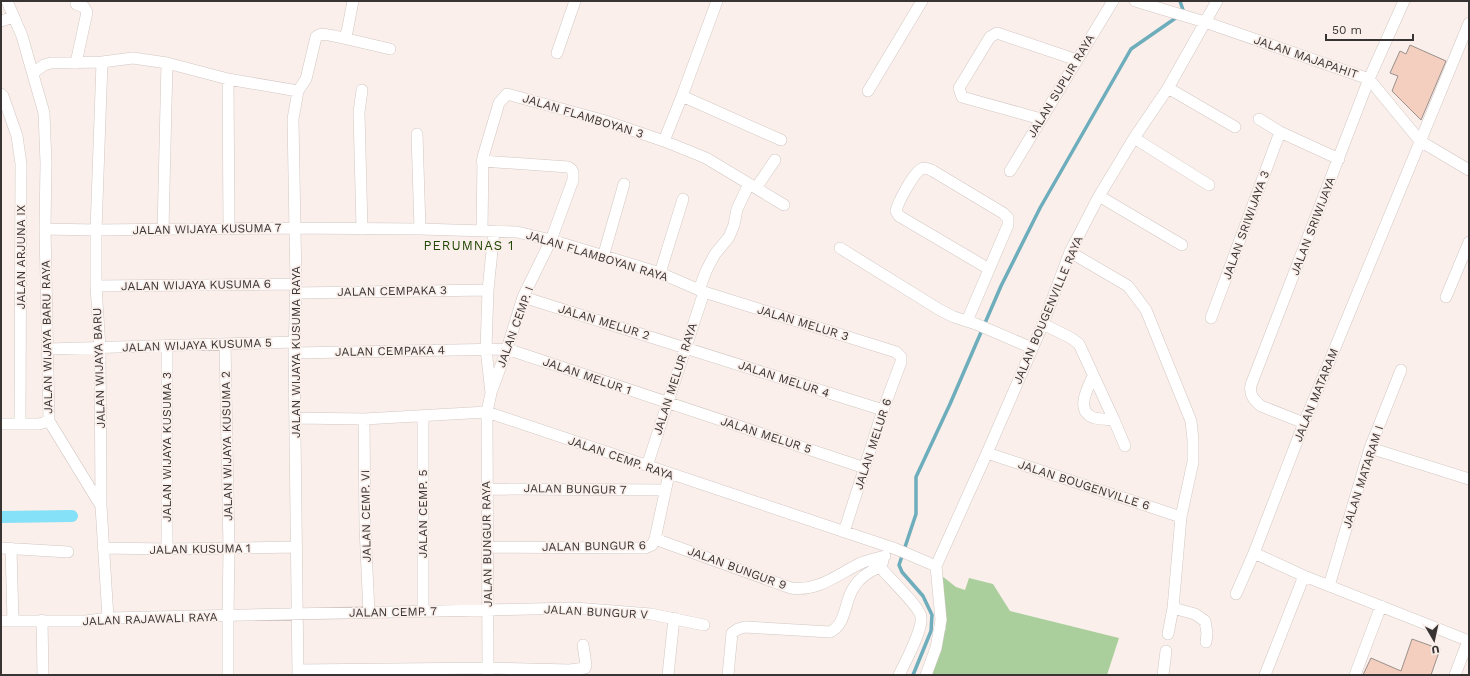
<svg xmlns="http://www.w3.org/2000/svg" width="1470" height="676" font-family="'Work Sans',sans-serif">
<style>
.green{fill:#aacf9c}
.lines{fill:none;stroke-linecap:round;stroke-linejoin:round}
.stream{stroke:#6dadbc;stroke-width:3.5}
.canal{stroke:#84e1f7;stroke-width:12}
.building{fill:#f4cfbf;stroke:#9a908c}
.minor-casing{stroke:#d2c7c3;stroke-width:12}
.minor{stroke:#fff;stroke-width:11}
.labels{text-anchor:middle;stroke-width:3.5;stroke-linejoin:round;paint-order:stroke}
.street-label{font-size:12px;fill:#383433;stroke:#faefea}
.neighbourhood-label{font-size:13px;letter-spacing:1px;fill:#224705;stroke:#faefea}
</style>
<rect width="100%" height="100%" fill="#faefea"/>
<path class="green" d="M942 576 956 587 965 590 969 578 993 584 1010 611 1119 638 1107 675H931L946 628Z"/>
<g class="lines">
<path class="stream" d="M913 675 931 631 932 615 923 596 902 572 899 565 916 514V477L950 404 1001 286 1040 208 1131 49 1180 15 1183 10 1180 1"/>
<path class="canal" d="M1 517 72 516"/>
</g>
<path class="building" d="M1410 45 1446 61 1421 120 1392 91 1398 76 1390 73 1400 51 1406 54Z
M1412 639 1440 649 1431 675H1363L1371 658 1401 671Z"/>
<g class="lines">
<defs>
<path id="minor" d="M7 1 22 36 44 113 46 163 45 229 49 421 101 506 108 618
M1135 1 1205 22 1369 79 1420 141 1469 170
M1 21 14 17
M343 38 390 49
M557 53 575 1
M76 63 87 12 84 7 76 4
M33 73 44 65 51 63 102 62 133 58 167 63 228 79 298 91
M228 79 229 229
M1168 88 1235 127
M868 91 922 1
M1 94 3 96 17 136 21 164 20 424
M682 96 781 140
M1041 119 962 97 959 88 990 37 997 33 1077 60
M1259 119 1280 132 1339 159
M417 134 420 229
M1134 138 1209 185
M664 141 682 96 717 1
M482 161 568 167 571 169 573 172V180L551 240 523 297 507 349 492 390
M1010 171 1113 1
M756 188 775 160
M1099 196 1182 245
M45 229 96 230 290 228 420 229 517 232 551 240 660 273 704 292 896 352 901 357V362L883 410 844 532
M362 229 359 112 362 90
M163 230 167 63
M482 231 483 157 499 103 507 94 602 120 664 141 706 158 784 205
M840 248 940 310 954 317 976 324 1032 348
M1070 252 1128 286 1146 310 1191 421 1193 440V462L1181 517 1173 608 1168 634
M603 257 624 184
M660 273 683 199
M96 286 296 284
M699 290 706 271 715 254 729 237 734 225 737 209 749 184
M295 293 488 290
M523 297 883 410
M1446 297 1469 242
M1211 318 1280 132
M967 321 1008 225V218L1003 213 933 171C929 169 925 167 921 169 913 174 898 202 896 211L899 216 989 269
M1043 324 1071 338 1079 344 1114 420 1125 446
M225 344 229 548 228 616V675
M167 345V549
M48 349 295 342
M294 353 507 349 865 468
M1093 376C1089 386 1076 407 1090 416 1096 420 1107 419 1114 420
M423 417V612
M296 418 364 419 487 412 896 549 936 566
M364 419 365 527 369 613
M1304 423 1261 406C1254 400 1249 395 1251 385L1369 79 1404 1
M1 424H39L49 421
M1370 448 1469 479
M987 453 1181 517
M647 466 704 292
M486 489 665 490
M101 506 100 348 96 286V230L102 62
M655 539 791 588C818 592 838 574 861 563 869 560 877 558 885 556
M487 547 645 548 652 545 655 539 669 474
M1 548 68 552
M11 548 13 621
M103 548 167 549 297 547
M1254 553 1304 576 1469 641
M883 561 880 567C889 578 920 607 921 617 923 630 905 662 899 675
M936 566 987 453 1043 324 1070 252 1099 196 1134 138 1168 88 1217 1
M1329 586 1370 448 1401 370
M1236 594 1254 553 1304 423 1469 23
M1173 608 1195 614 1205 621 1207 633 1206 642
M42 620 43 675
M1 621H86L108 618 575 608 651 614 704 625
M298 670 488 668 570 670 585 668 586 665 583 645
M298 675 294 353 296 284 293 119 298 91 306 79 316 37C322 31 335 37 343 38L347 32 353 1
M488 675 487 412 491 393 486 349 488 290 494 231
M668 675 674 618
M728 675 732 633 738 629 745 627 830 632C847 624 844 601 854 587 860 577 870 571 880 567
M926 675 936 648 941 620 936 566
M1163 675 1166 651
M1265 675 1304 576
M1355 675 1381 606
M1455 675 1468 641"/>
</defs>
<use href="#minor" class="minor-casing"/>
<use href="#minor" class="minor"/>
</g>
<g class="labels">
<g class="street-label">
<text transform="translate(1306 57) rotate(19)" y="4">JALAN MAJAPAHIT</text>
<text transform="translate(1061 86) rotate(-59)" y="4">JALAN SUPLIR RAYA</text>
<text transform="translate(583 116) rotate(17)" y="4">JALAN FLAMBOYAN 3</text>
<text transform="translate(1246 225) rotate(-70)" y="4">JALAN SRIWIJAYA 3</text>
<text transform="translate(1313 226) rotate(-69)" y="4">JALAN SRIWIJAYA</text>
<text transform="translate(207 229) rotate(-1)" y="4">JALAN WIJAYA KUSUMA 7</text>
<text transform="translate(597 256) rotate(17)" y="4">JALAN FLAMBOYAN RAYA</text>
<text transform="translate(21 257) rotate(-90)" y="4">JALAN ARJUNA IX</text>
<text transform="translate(196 285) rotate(-1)" y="4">JALAN WIJAYA KUSUMA 6</text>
<text transform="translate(392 291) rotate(-1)" y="4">JALAN CEMPAKA 3</text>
<text transform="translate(1048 310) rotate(-67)" y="4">JALAN BOUGENVILLE RAYA</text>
<text transform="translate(604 322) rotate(17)" y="4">JALAN MELUR 2</text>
<text transform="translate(803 323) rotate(17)" y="4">JALAN MELUR 3</text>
<text transform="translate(515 327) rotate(-70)" y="4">JALAN CEMP. I</text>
<text transform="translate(47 337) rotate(-91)" y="4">JALAN WIJAYA BARU RAYA</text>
<text transform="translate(197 345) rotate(-2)" y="4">JALAN WIJAYA KUSUMA 5</text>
<text transform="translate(390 351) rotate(-1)" y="4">JALAN CEMPAKA 4</text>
<text transform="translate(296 352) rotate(-90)" y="4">JALAN WIJAYA KUSUMA RAYA</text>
<text transform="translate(99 368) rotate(-92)" y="4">JALAN WIJAYA BARU</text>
<text transform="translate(587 376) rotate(19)" y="4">JALAN MELUR 1</text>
<text transform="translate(675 379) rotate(-72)" y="4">JALAN MELUR RAYA</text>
<text transform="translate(784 379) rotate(18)" y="4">JALAN MELUR 4</text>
<text transform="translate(1316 395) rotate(-68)" y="4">JALAN MATARAM</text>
<text transform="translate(766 435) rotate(18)" y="4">JALAN MELUR 5</text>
<text transform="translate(873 444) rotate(-72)" y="4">JALAN MELUR 6</text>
<text transform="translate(227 446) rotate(-91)" y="4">JALAN WIJAYA KUSUMA 2</text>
<text transform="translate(167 447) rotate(-90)" y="4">JALAN WIJAYA KUSUMA 3</text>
<text transform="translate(621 458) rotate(19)" y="4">JALAN CEMP. RAYA</text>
<text transform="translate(1363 477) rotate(-72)" y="4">JALAN MATARAM I</text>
<text transform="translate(1084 485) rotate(18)" y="4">JALAN BOUGENVILLE 6</text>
<text transform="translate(575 489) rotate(1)" y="4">JALAN BUNGUR 7</text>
<text transform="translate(423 514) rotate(-90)" y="4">JALAN CEMP. 5</text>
<text transform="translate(366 516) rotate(-91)" y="4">JALAN CEMP. VI</text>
<text transform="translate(487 544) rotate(-91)" y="4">JALAN BUNGUR RAYA</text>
<text transform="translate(594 546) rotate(-1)" y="4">JALAN BUNGUR 6</text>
<text transform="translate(200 549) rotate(-1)" y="4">JALAN KUSUMA 1</text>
<text transform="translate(737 568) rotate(20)" y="4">JALAN BUNGUR 9</text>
<text transform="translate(393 612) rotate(-1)" y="4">JALAN CEMP. 7</text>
<text transform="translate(596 612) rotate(3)" y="4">JALAN BUNGUR V</text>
<text transform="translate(150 619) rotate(-2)" y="4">JALAN RAJAWALI RAYA</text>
</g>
<g class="neighbourhood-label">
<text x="469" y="250">PERUMNAS 1</text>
</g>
</g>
<rect width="1470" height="676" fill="none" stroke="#383433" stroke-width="4"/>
<g transform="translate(1434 640) rotate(171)" stroke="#faefea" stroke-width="3" paint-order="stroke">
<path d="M0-3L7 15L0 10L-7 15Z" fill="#383433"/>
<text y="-6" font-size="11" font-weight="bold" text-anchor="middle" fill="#383433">U</text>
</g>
<path d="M1326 34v6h87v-6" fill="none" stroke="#383433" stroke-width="2"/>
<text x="1332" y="34" font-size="12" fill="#383433" stroke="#faefea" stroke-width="3" paint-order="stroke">50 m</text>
</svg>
